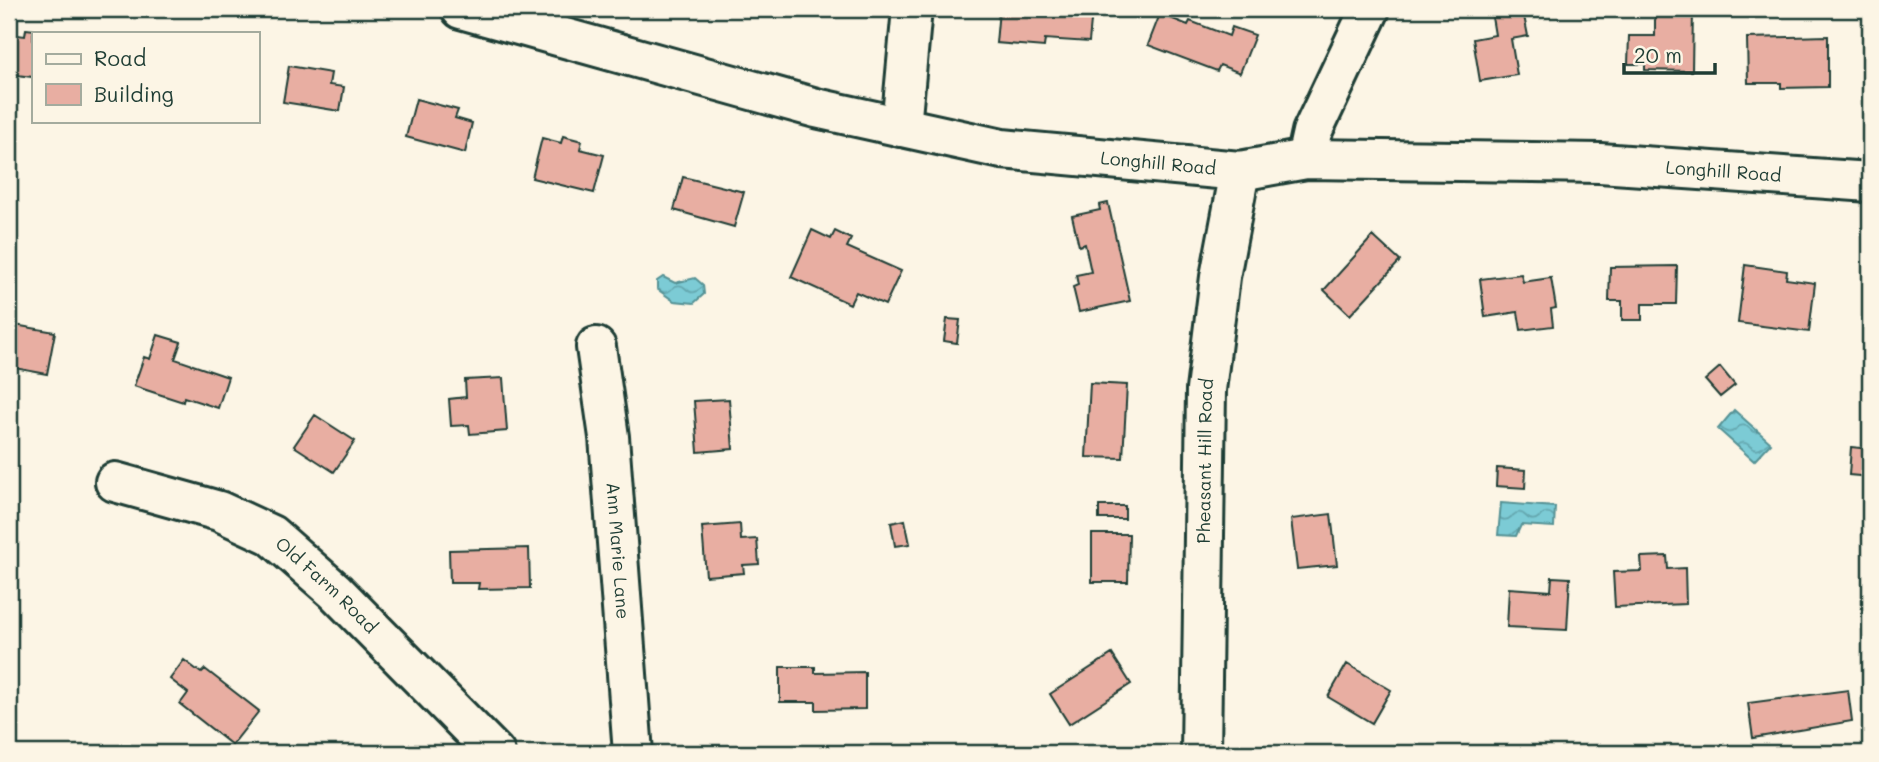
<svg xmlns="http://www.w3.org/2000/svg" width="1879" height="762" font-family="Mali,sans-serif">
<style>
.water{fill:url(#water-waves);stroke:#569295;stroke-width:2}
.building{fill:#e8aea2;stroke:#1f3d34;stroke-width:2}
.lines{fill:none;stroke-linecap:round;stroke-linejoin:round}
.minor-casing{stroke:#1f3d34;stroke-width:44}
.minor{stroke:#fcf5e5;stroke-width:38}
.labels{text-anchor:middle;stroke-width:5;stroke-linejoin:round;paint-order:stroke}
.street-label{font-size:18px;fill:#1f3d34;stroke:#fcf5e5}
</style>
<defs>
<pattern id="water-waves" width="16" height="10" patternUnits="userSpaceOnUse" patternTransform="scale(1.75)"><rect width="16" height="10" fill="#7bcbd5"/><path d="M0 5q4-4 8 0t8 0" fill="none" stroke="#64a6ae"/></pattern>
</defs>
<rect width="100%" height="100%" fill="#fcf5e5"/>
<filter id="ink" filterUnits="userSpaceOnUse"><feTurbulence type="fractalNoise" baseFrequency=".0143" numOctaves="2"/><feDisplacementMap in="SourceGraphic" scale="14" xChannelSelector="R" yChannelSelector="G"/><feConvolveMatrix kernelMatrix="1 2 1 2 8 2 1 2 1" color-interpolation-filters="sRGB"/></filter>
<g filter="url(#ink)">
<path class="water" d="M663 277 675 283 695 278 703 285 704 294 694 303 674 301 657 289V281Z
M1734 410 1771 443 1754 461 1718 429Z
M1501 503 1555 507 1554 527 1521 525 1516 536 1498 535Z"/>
<path class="building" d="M1064 9 1092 11 1089 42 1045 39 1044 47 996 43 999 10 1064 15Z
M1655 9H1693L1692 71 1645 70V64H1628L1629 36H1655Z
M1523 11 1528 36 1511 39 1517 75 1480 81 1473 39 1495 35 1492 17Z
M1160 14 1188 25 1190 21 1229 36 1232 27 1255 35 1240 73 1220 65 1217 71 1148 45Z
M26 29 44 31 33 33V77L9 74V34L25 36Z
M1828 36V87L1781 88V83H1748L1747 38Z
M289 66 331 73 329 85 344 87 340 111 283 102Z
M416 99 458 110 455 118 472 123 465 153 406 137Z
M563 136 582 141 580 149 604 155 594 193 532 178 542 138 561 143Z
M683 177 744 192 734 227 674 210Z
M1108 203 1130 301 1079 312 1073 287 1078 285 1076 275 1091 272 1085 244 1079 246 1072 216 1100 210 1099 205Z
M812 230 831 239 835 231 851 239 847 247 901 271 885 305 856 292 850 304 791 277Z
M1373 236 1400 261 1350 315 1324 290Z
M1745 265 1787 271 1786 279 1815 283 1809 332 1738 323Z
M1677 266 1676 304H1642V320H1622V301H1609L1610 267Z
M1521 274 1523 282 1551 278 1556 308 1551 309 1553 326 1521 330 1518 312 1485 317 1480 279Z
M947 319 960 320 957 343 944 341Z
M9 324 55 332 47 374 9 367Z
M158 335 181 342 175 359 228 377 218 408 184 397 183 402 134 386 144 357 150 359Z
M1720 367 1735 385 1720 397 1705 380Z
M503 378 507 431 470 434 469 425 451 426 449 399 466 397 465 380Z
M1090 383 1127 385 1123 458 1086 457Z
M729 399 733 449 698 452 694 401Z
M315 415 355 441 334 472 294 446Z
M1851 447 1870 449V477L1849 475Z
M1497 468 1526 470 1525 488 1496 486Z
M1099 506H1125V519H1099Z
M1331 514 1337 565 1297 569 1291 519Z
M905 520 910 544 895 546 891 523Z
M740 524 741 540 757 539 759 564 743 565 744 573 706 576 702 527Z
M1092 534H1129L1128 582H1092Z
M529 548 530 588 478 589 479 583H450L449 550Z
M1667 556 1668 569 1685 568 1686 604 1615 607 1613 572 1642 571 1641 557Z
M1552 577 1570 578 1567 630 1507 627 1509 588 1551 591Z
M1112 654 1131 684 1069 724 1050 694Z
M184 660 201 673 205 669 259 711 232 745 180 704 188 693 170 679Z
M1347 664 1391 690 1372 723 1328 697Z
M780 667H815V673L865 672V709L816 710V702H780Z
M1848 690 1852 721 1753 738 1748 703Z"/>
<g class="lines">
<defs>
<g id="minor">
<path id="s1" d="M461 9 816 108 1002 149 1240 171 1306 159 1600 163 1870 182"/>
<path d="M901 127 912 9"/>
<path d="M1306 159 1312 132 1370 9"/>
<path id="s2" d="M596 347 609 437 633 753"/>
<path id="s3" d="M115 482 219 511 271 535 335 591 495 753"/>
<path id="s4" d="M1201 753 1206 390 1220 277 1240 171"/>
</g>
</defs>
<use href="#minor" class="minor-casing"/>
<use href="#minor" class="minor"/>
</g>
</g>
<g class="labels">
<g class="street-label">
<text dy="6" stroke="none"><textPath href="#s1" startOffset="716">Longhill Road</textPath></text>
<text dy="6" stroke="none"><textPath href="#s1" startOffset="1283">Longhill Road</textPath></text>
<text dy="6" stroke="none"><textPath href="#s4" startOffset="292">Pheasant Hill Road</textPath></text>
<text dy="6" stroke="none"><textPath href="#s2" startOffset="205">Ann Marie Lane</textPath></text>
<text dy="6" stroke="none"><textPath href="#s3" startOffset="240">Old Farm Road</textPath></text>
</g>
</g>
<rect width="1879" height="762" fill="none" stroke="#fcf5e5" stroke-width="35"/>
<rect x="18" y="18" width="1844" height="727" fill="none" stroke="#1f3d34" stroke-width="2.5" filter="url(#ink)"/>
<rect x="32" y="32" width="228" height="91" fill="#fcf5e5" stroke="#a4ab9e" stroke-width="2"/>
<rect x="46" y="54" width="35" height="10" fill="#fcf5e5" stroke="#a4ab9e" stroke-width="2"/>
<text x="94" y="66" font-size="21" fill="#1f3d34">Road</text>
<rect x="46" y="84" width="35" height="21" fill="#e8aea2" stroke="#a4ab9e" stroke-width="2"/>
<text x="94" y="102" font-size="21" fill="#1f3d34">Building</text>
<path d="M1624 63v10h91v-10" fill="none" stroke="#1f3d34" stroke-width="3.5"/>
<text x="1634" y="63" font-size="21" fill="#1f3d34" stroke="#fcf5e5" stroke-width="5" paint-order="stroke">20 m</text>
</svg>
